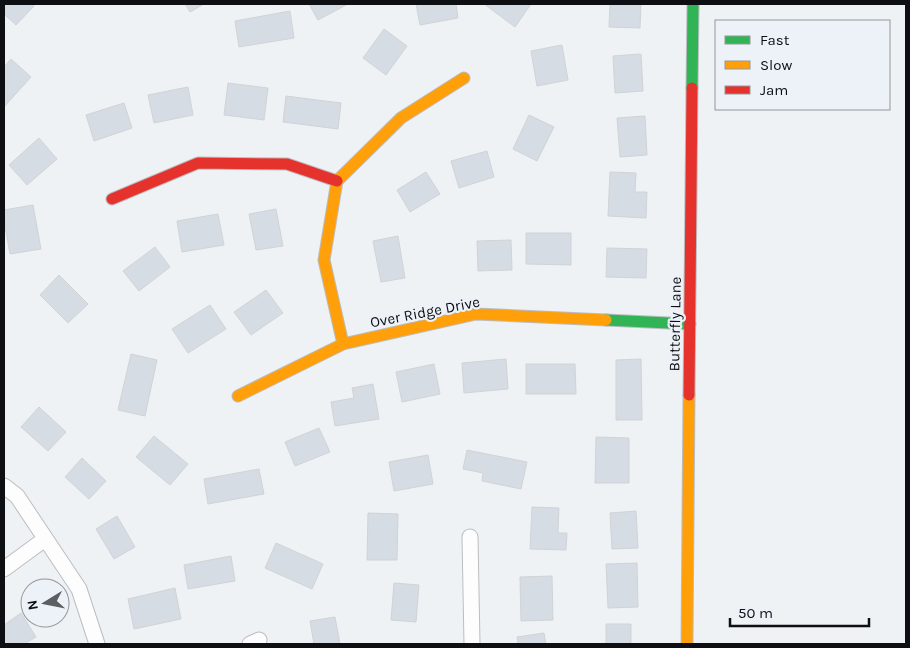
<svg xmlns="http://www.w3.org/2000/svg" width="910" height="648" font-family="Karla,sans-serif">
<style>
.building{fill:#d5dce4;stroke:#d1d3d6}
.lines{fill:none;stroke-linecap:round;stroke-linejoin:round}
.street-casing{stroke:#bbbdc0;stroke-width:17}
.fast-casing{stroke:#bbbdc0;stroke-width:13}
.slow-casing{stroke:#bbbdc0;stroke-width:13}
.jam-casing{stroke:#bbbdc0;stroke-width:13}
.street{stroke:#fdfdfe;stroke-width:15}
.fast{stroke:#30b455;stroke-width:11}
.slow{stroke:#ff9f0a;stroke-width:11}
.jam{stroke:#e5322d;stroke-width:11}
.labels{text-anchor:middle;stroke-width:4.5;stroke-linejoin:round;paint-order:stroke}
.street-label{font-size:15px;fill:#0d0f12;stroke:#ecf2f8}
</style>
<rect width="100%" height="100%" fill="#eff2f5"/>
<path class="building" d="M4 4H32L34 6 16 25 4 14Z
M185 4H204L190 12Z
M309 4H348L318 20Z
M416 4H456L458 18 420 25Z
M484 4H531L515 27Z
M610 4H641L640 28 609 27Z
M290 11 294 38 239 47 235 21Z
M384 29 407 46 386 75 363 58Z
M562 45 568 80 537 86 531 51Z
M641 54 643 91 615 93 613 56Z
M11 59 31 77 4 107V67Z
M228 83 268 88 264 120 224 115Z
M188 87 193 115 154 123 148 95Z
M286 96 341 103 338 129 283 122Z
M124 103 132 128 94 141 86 115Z
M529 115 554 127 537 161 513 149Z
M645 116 647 155 620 157 617 118Z
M39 138 57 159 27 185 9 165Z
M487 151 494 177 459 188 451 161Z
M426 172 440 194 410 212 397 190Z
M610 172 636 173 635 192H647L646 218 608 216Z
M33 205 41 249 10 254 4 220V210Z
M276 209 283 246 256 250 249 214Z
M218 214 224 245 182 252 177 221Z
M526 233H571V265L526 264Z
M398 236 405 278 381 282 373 241Z
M511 240 512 270 478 271 477 241Z
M155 247 170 267 139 291 123 271Z
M607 248 647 249 646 278 606 277Z
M59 275 88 304 68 323 40 295Z
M266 290 283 313 251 335 234 312Z
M210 305 226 329 188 353 172 329Z
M131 354 157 360 145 416 118 410Z
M506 359 508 389 464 393 462 363Z
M641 359 642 420H616V360Z
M434 364 440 394 402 402 396 372Z
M526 364H575L576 394H526Z
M373 384 379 419 335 426 331 402 354 398 352 388Z
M39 407 66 432 48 451 21 427Z
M319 428 330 452 295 466 285 442Z
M154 436 188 464 170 485 136 457Z
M596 437 629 438V483H595Z
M467 450 527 462 521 489 482 481 483 473 463 469Z
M428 455 433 484 394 491 389 462Z
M82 458 106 481 89 499 65 477Z
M259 469 264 494 208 504 204 479Z
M532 507 559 508 558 533H567L566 550 530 549Z
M636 511 638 548 612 549 610 513Z
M368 513 398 514 397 560H367Z
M117 516 135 547 114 559 96 529Z
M276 543 323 564 312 589 265 568Z
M231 556 235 581 188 589 184 565Z
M637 563 638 607 608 608 606 564Z
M552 576 553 620 521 621 520 577Z
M394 583 419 585 416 622 391 620Z
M175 588 181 619 134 629 128 599Z
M21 613 36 637 24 644H4V625Z
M335 617 340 644H314L310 621Z
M606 624H631V644H599L606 643Z
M544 633 546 644H518L517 637Z"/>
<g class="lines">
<defs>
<path id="street" d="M4 486 17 496 79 589 97 644
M470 537 472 644
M4 569 45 539
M250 644 259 640"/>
<path id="fast" d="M692 88 693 4
M606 320 690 324"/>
<path id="slow" d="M343 344 324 260 337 181 401 118 464 78
M238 396 343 344 476 314 606 320
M687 644 689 395"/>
<path id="jam" d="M112 199 198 163 287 164 337 181
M689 395 692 88"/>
</defs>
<use href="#street" class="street-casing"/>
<use href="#fast" class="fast-casing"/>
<use href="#slow" class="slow-casing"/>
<use href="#jam" class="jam-casing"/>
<use href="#street" class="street"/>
<use href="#fast" class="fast"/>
<use href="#slow" class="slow"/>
<use href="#jam" class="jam"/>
</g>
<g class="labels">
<g class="street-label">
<text transform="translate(425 312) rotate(-11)" y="5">Over Ridge Drive</text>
<text transform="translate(675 324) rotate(-89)" y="5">Butterfly Lane</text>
</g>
</g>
<rect width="910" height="648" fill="none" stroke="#0d0f12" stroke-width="10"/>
<rect x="715" y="20" width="175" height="90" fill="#ecf2f8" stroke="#93979c"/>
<rect x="725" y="36" width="25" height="8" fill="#30b455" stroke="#93979c"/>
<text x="760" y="45" font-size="15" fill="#0d0f12">Fast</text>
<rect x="725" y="61" width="25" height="8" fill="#ff9f0a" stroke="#93979c"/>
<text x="760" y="70" font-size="15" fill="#0d0f12">Slow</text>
<rect x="725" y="86" width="25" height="8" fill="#e5322d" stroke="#93979c"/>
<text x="760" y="95" font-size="15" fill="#0d0f12">Jam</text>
<g transform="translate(45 603) rotate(260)"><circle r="24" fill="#ecf2f8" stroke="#93979c"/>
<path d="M0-4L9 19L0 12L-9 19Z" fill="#5c5e61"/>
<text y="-8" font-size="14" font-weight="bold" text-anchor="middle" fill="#0d0f12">N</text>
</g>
<path d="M730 618v8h139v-8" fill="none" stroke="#0d0f12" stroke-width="2.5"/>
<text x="738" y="618" font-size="15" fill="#0d0f12" stroke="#ecf2f8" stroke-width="4" paint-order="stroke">50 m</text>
</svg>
